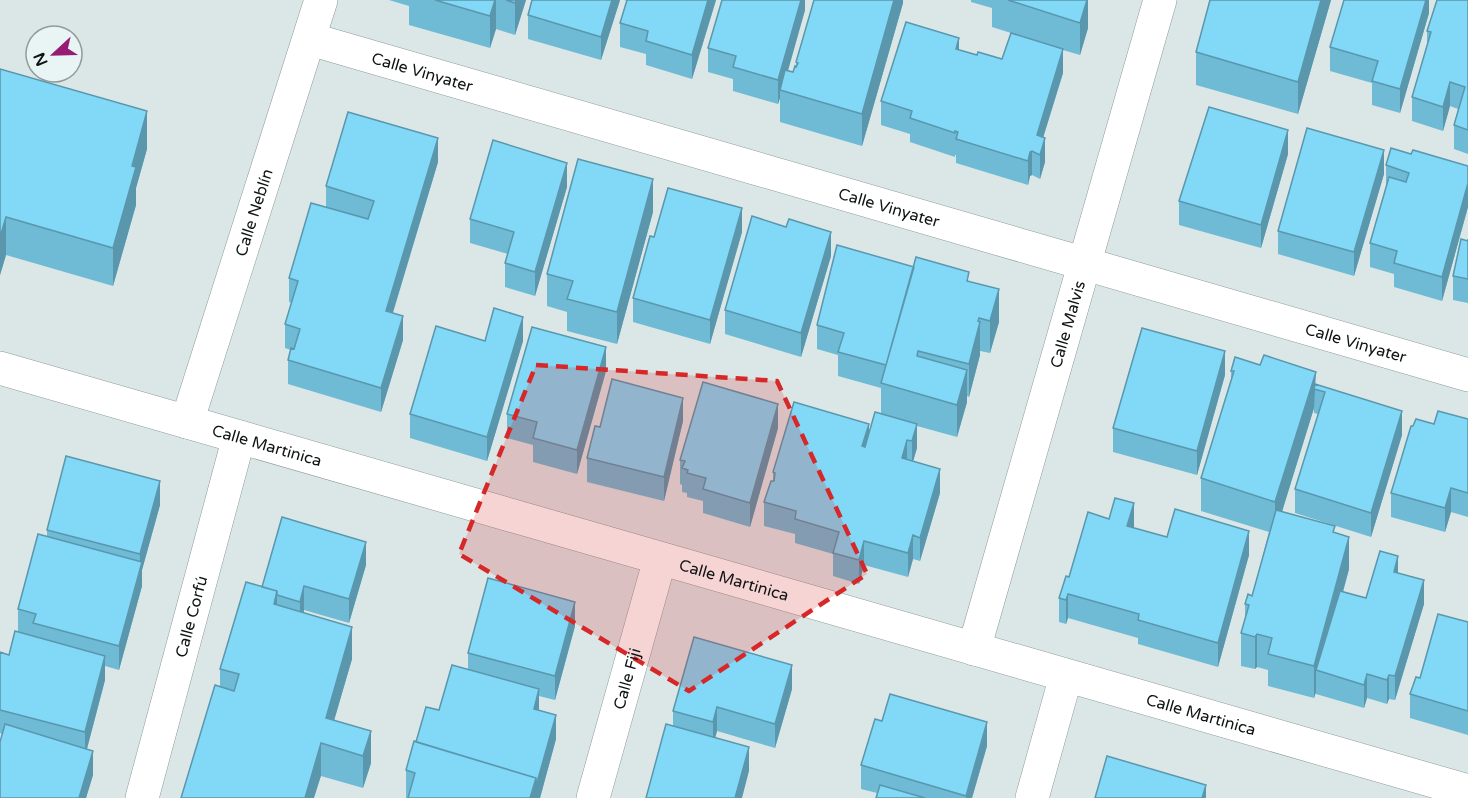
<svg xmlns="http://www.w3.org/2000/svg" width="1468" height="798" font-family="'Varela Round',sans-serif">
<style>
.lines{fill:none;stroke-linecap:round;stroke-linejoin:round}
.street-casing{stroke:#8f9b9a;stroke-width:34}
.street{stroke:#fff;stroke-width:33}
.wall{fill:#6fbad4}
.shaded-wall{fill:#5a97ad}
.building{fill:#81d8f7;stroke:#5a97ad;stroke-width:1.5}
.marked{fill:#d62828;fill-opacity:0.2;stroke:#d62828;stroke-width:4.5;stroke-dasharray:12 8;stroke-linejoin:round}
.labels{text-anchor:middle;stroke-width:4.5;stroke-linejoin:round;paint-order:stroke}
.street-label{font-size:16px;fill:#0f1313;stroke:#e8f5f4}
</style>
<rect width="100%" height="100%" fill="#dbe7e7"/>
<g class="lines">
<defs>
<g id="street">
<path id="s1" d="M310 39 1468 375"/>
<path id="s2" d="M0 368 1468 791"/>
<path id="s3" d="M187 422 321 0"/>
<path id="s4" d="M974 649 1160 0"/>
<path id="s5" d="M142 798 239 437"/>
<path id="s6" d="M593 798 660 559"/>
<path d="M1032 798 1066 676"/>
</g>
</defs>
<use href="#street" class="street-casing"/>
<use href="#street" class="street"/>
</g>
<path class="wall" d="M389 0H526L515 35 496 29 490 48 409 25V6Z
M532 0H620L601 60 528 39V15Z
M624 0H716L692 79 646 65V54L620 47V23L627 1Z
M805 0V10L788 71 793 72 796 67V62L903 0V3L862 146 780 122V98L778 104 733 91V79L708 72V48Z
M971 0H1088V28L1080 55 1063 50V73L1043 138 1045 162 1040 179 1032 175 1030 176 1028 185 956 163V155H955V157L910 142V134L881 125V101L959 50 977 55 1002 59 1011 33 992 27V8L971 2Z
M1210 0H1331L1298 114 1196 85V52Z
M1429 0V13L1400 113 1372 105V83L1330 71V47Z
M1468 0V154L1454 149V125L1458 109 1450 106 1443 131 1412 121V97L1427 45V31Z
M0 69 147 149 136 188V205L113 286 6 255 0 275Z
M1288 154 1261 248 1179 225V201Z
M1411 154 1468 166V207L1442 301 1394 287V274L1370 267V243L1386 187V165Z
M438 162 393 313 403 340 381 412 288 384V360L291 350 285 348V324L292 303 289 302V278L326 207V186Z
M1384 174 1354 276 1278 254V231Z
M567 187 535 296 505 287V263L508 254 470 243V219Z
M653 212 617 344 567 331V312L547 306V274Z
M742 232 710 344 633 322V298L654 237Z
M1468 239V303L1453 300V276Z
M831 256 801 357 725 334V310Z
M914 267 969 281 999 322 990 353 980 351V355L969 397 967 396V402L957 437 917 426V448L913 461 940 493 920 561 913 559 908 577 864 565 859 584 833 576V554L795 543V534L764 526V502L773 481V472L869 433 881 414V388L838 376V355L817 349V325Z
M485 341H523L487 461 410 438V414Z
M606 371 577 474 533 462V445L507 438V414Z
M1231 371 1316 384 1402 435 1371 537 1295 513V489L1318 414 1314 413V408L1282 512 1335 533 1349 569 1343 592 1366 598 1398 573 1424 604 1395 700 1389 699 1387 704 1367 698 1364 708 1316 694V692L1314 698 1268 686V670L1257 667 1255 669 1241 666V633L1245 619V604L1252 596 1269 532 1201 511V478L1231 380Z
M1225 375 1197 475 1113 452V428Z
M1468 419V517L1451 512 1445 532 1391 517V493L1413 426Z
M683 421 664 501 587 482V458L600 427Z
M778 428 750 527 703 513V501L687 497V493L682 492V485L680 484V460Z
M160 505 142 570V586L119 670 105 666V680L87 749 93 775 86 798H0L2 734 0 733V652L9 655 18 632V609L47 537V530Z
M1134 527V528L1167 537 1249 555 1218 667 1138 644V638L1068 618 1066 624 1059 622V598L1069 577Z
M366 565 349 623 304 610V613L352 659 334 720 371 763 363 788 321 776 220 687V669L262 587Z
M1468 622V735L1410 718V694L1420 678Z
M575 626 555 700 539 696V710L556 739 540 798H406V770L416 742 468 669V653Z
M792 689 775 748 717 731 715 738 749 771 673 726V711Z
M987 746 972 798H876L877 793 861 789V765Z"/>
<path class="shaded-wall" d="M495 0H496V29L490 48V16Z
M516 0H526L515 35V3Z
M612 0H620L601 60V37Z
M708 0H716L692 79V55Z
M801 0H805V10L782 91 780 90V98L778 104V80Z
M894 0H903V3L862 146V114Z
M1087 0H1088V28L1080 55V23Z
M1321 0H1331L1298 114V82Z
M1426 0H1429V13L1400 113V89Z
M959 38V62L956 49Z
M1063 49V73L1038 154 1037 135Z
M1450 82V106L1443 131V107Z
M147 111V149L136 188V205L113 286V248L132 166Z
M1288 130V154L1261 248V225Z
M438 138V162L386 335V311Z
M1045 138V162L1040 179V155Z
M1384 150V174L1354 276V252Z
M1032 151V175L1030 176 1028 185V161L1030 152Z
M567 163V187L535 296V272Z
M653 179V212L617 344V312Z
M1468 183V207L1442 301V277Z
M742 208V232L710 344V320Z
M6 217V255L0 275V237Z
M831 232V256L801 357V333Z
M999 289V322L990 353V321Z
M403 316V340L381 412V388Z
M523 317V341L487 461V437Z
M979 318V329L980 322V355L969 397V364Z
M606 347V371L577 474V450Z
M1225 351V375L1197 475V451Z
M967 370V402L957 437V405Z
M1316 372 1314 408 1275 534V502Z
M683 398V421L664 501V477Z
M778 404V428L750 527V503Z
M1402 411V435L1371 537V513Z
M869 424V448L862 446Z
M917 424V448L912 465V441Z
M907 440V464L902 458Z
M940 469V493L920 561V538Z
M160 481V505L142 570V586L119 670V646L140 571V554Z
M1451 488V512L1445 532V508Z
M1134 503V527L1127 549V526Z
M1249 531V555L1218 667V643Z
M913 535V559L908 577V553Z
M1349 537V569L1321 672 1316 670V692L1314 698V666Z
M864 541V565L859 584V560Z
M366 542V565L349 623V599Z
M1398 556V580L1394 572Z
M1424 580V604L1395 700V676Z
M304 586V610L300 625V602Z
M277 591V624L274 604Z
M1068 594V618L1066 624V600Z
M575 602V626L555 700V676Z
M352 627V659L327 745 326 718Z
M1257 634V667L1255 669V637Z
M105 656V680L85 756V732Z
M792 665V689L775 748V724Z
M1367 674V698L1364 708V685Z
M1389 675V699L1387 704V680Z
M539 689V713L534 709Z
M717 707V731L713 746V722Z
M556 715V739L540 798H530Z
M987 722V746L972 798H966Z
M371 731V763L363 788V756Z
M321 743V776L314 798H305Z
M749 747V771L742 798H735Z
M93 751V775L86 798H79Z
M1206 785V798H1202Z"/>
<path class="building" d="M435 0H495L490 16Z
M506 0H516L515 3Z
M532 0H612L601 37 528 15Z
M627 0H708L692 55 646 41 648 31 620 23Z
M722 0H801L778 80 733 67 736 56 708 48Z
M814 0H894L862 114 780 90 785 70 793 72 795 66 796 67 798 63 796 62Z
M1008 0H1087L1080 23Z
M1210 0H1321L1298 82 1196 52Z
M1344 0H1426L1400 89 1372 81 1378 61 1330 47Z
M1437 0H1468V130L1454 125 1465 87 1450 82 1443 107 1412 97 1431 32 1427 31Z
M906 22 959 38 956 49 977 55 978 52 1002 59 1011 33 1063 49 1037 135 1045 138 1040 155 1032 151 1030 152 1028 161 956 139 958 132 955 131V133L910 118 912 111 881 101Z
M0 69 147 111 132 166 136 167 113 248 6 217 0 237Z
M1209 107 1288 130 1261 225 1179 201Z
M348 112 438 138 386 311 403 316 381 388 288 360 291 348 294 349 300 329 285 324 298 281 289 278 311 203 368 219 374 201 326 186Z
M1307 128 1384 150 1354 252 1278 231Z
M493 140 567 163 535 272 505 263 514 232 470 219Z
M1391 148 1411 154 1413 150 1468 166V183L1442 277 1394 263 1397 251 1370 243 1389 177 1406 182 1409 173 1386 165Z
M578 159 653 179 617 312 567 299 573 281 547 274Z
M668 188 742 208 710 320 633 298 650 236 654 237Z
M752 216 786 227 789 219 831 232 801 333 725 310Z
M1461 239 1468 241V239V279L1453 276Z
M837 245 914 267 886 365 838 352 844 333 817 325Z
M916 257 969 272 967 281 999 289 990 321 979 318 978 321 980 322 969 364 918 351 917 356 967 370 957 405 881 383Z
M494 308 523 317 487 437 410 414 436 326 485 341Z
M532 327 606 347 577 450 533 438 537 422 507 414Z
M1142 328 1225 351 1197 451 1113 428Z
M1264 355 1316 372 1275 502 1201 478 1234 371H1231L1235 357 1260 365Z
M612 379 683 398 664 477 587 458 595 426 600 427Z
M703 382 778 404 750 503 703 489 706 478 687 473 688 470 682 468 685 461 680 460Z
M1315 384 1402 411 1371 513 1295 489 1325 392 1314 389Z
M794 402 869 424 862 446 865 447 875 412 917 424 912 441 907 440 902 458 940 469 920 538 913 535 908 553 864 541 859 560 833 553 839 532 795 519 796 511 764 502 771 481H774L775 473 773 472Z
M1438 411 1468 419V493L1451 488 1445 508 1391 493 1411 426H1413L1416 419 1434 424Z
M66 456 160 481 140 554 47 530Z
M1115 498 1134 503 1127 526 1167 537 1175 509 1249 531 1218 643 1138 620 1139 614 1068 594 1066 600 1059 598 1066 576 1069 577 1088 512 1109 519Z
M1276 510 1335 526 1333 532 1349 537 1314 666 1268 654 1272 638 1257 634 1255 637 1241 633 1249 605 1245 604 1248 594 1252 596Z
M282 517 366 542 349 599 304 586 300 602 277 595V591L262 587Z
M38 534 142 562 119 646 33 623 36 614 18 609Z
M1380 551 1398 556 1394 572 1424 580 1395 676 1389 675 1387 680 1367 674 1364 685 1316 670 1340 591 1366 598Z
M488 578 575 602 555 676 468 653Z
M246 582 277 591 274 604 352 627 326 718 371 731 363 756 321 743 305 798H181L215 685 234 691 235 688 239 674 220 669Z
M1438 614 1468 622V711L1410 694 1416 677 1420 678Z
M15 631 105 656 85 732 0 710V652L9 655Z
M694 637 792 665 775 724 717 707 713 722 673 711Z
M452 665 539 689 534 709 556 715 536 786V778L416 742 426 707 439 710Z
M890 694 987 722 966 796 861 765 875 719 882 721Z
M5 724 93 751 79 798H0V742Z
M666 724 749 747 735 798H646Z
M414 741 536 778 530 798H408L415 773 406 770Z
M1107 756 1206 785 1202 798H1095Z
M880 785 925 798H876Z"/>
<path class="marked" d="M536 365 777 381 867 574 689 691 459 554Z"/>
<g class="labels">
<g class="street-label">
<text dy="6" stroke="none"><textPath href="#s1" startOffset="117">Calle Vinyater</textPath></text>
<text dy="6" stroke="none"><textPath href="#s1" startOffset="603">Calle Vinyater</textPath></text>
<text dy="6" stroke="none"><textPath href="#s3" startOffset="220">Calle Neblín</textPath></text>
<text dy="6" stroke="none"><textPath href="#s4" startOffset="338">Calle Malvis</textPath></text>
<text dy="6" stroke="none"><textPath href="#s1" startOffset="1089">Calle Vinyater</textPath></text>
<text dy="6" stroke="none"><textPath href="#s2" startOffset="278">Calle Martinica</textPath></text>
<text dy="6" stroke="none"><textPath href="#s2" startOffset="764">Calle Martinica</textPath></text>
<text dy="6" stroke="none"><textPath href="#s5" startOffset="188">Calle Corfú</textPath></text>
<text dy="6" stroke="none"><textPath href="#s6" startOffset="124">Calle Fiji</textPath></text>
<text dy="6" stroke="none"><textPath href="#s2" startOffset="1250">Calle Martinica</textPath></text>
</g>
</g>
<g transform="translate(54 54) rotate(248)"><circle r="28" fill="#e8f5f4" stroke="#919b9a" stroke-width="1.5"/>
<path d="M0-4.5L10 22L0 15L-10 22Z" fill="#971c75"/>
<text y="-9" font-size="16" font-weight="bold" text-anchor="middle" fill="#0f1313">N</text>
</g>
</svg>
